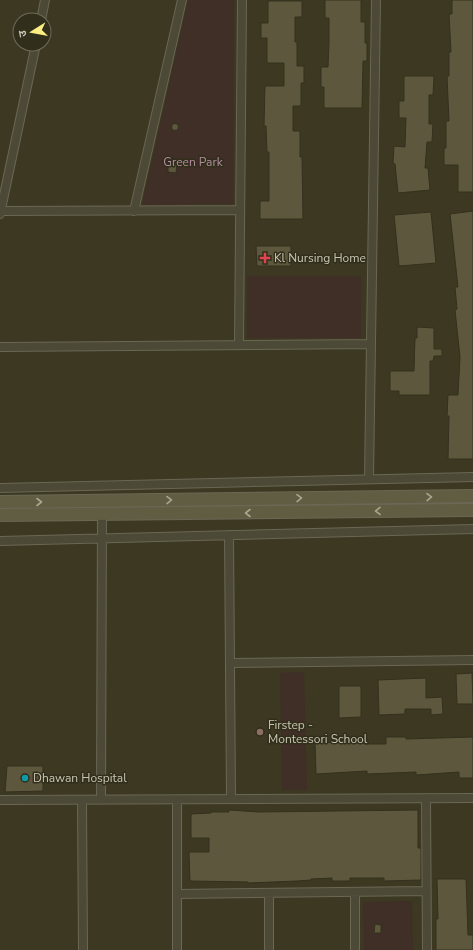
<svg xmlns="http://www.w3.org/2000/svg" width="473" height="950" font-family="'Nunito Sans','Noto Sans Devanagari',sans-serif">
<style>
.green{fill:#3f2f26}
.building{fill:#5d583d;stroke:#33301d}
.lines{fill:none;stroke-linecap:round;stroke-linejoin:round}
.street-casing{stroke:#6a6754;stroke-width:10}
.secondary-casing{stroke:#6a6754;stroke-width:14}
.street{stroke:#4c4936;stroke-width:8}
.secondary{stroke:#605d43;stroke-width:12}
.oneway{stroke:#a9a690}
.health-dot{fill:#e0444e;stroke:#312e1b;stroke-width:1.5}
.education-dot{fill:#8d6e63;stroke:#312e1b;stroke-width:1.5}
.culture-dot{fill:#0f9aa8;stroke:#312e1b;stroke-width:1.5}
.labels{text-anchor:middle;stroke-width:3;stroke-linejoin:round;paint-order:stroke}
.park-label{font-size:12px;fill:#b38da0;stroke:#312e1b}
.poi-label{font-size:12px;fill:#c8c5b1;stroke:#312e1b;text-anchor:start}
</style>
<rect width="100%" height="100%" fill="#3c3822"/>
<path class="green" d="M188 0H234L233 204 142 205Z
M247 276H361V338H247Z
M304 672 307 790H282L280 673Z
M412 901 413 950H364L363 902Z"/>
<path class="building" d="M325 0H361V22H365V43H367V61H363L362 108H324V87H321V67H328L329 43V18H325Z
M452 0H473V192H458V165H444V148H446V121H449L447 76H449V52H451L449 14H452Z
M268 1H302V17H295V42H297V66H304V83H301V106H293V131H300V157H302L303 219H260V201H269V152H267L266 126H264L265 86H284V63H267V38H261V23H268Z
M404 76H434L433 95H429V124H433L432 142H427L425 168H428L430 190 398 193 395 164 393 163 394 146 405 147 406 118H399V101H404Z
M171.5 127a3.5 3.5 0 1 1 7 0a3.5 3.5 0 1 1-7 0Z
M168 163 177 164 176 173 168 172Z
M473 211V459H448L449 416H447L448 395H458L460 357 455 310 457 309 455 287H458L450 214Z
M431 212 436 263 399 266 394 215Z
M256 246H291V266H257Z
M417 327 434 328V349H442V356H434L433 361H430V395H399V391H390V371H414L415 338H417Z
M472 673 473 704H457L456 674Z
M426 678V698L442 697 443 714 431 715V709H405V714L379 715 378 680Z
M339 686H361V717L339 718Z
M364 737V744H386V737H406V739L473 737V778H459V772L416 775V772L367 774V771L316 774 315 743 344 742V738Z
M7 766H43V791L5 792Z
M229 810 259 812 418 810V848H421V880L384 881V878H350V881H332V878L311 879V880L297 881 248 883V882L190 881 189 852H209V838H191V814L211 813V812H229Z
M437 879H466L468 935H473V950H436V919H438Z
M375 924 381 925V933H374Z"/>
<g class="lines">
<defs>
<path id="street" d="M41 20 45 0
M1 211 240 210
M134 211 182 0
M0 214 36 44
M239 345 242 0
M0 347 371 344
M369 479 376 0
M0 488 473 477
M229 535 231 799
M0 541 473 529
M230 663 473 660
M426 798 427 950
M0 800 473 798
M82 800 83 950
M101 800 102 514
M177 800V950
M355 892V950
M269 893V950
M177 894 426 891"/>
<path id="secondary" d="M0 502 473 496
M0 515 473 510"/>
</defs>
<use href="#street" class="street-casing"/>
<use href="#secondary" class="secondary-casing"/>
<use href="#street" class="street"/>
<use href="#secondary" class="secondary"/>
</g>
<defs><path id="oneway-chevron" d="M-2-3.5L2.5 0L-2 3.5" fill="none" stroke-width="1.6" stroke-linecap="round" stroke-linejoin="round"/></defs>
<g class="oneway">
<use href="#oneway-chevron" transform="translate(429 497) rotate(-1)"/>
<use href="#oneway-chevron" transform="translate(299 498) rotate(-1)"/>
<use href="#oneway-chevron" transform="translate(169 500) rotate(-1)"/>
<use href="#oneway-chevron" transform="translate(39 502)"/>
<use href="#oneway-chevron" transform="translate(378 511) rotate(179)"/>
<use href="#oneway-chevron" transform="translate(248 513) rotate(180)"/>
</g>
<path class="health-dot" d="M263 252h4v4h4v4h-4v4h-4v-4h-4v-4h4z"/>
<circle class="education-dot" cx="260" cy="732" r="4"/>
<circle class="culture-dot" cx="25" cy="778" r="4"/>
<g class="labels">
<g class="park-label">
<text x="193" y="166">Green Park</text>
</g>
<g class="poi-label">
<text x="274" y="262">Kl Nursing Home</text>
<text x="268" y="729">Firstep -<tspan x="268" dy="14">Montessori School</tspan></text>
<text x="33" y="782">Dhawan Hospital</text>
</g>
</g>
<g transform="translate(32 32) rotate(259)"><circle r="19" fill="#312e1b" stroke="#6d6a57"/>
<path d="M0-3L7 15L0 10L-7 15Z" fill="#fcee82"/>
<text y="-6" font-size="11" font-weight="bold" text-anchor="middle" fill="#c8c5b1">उ</text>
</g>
</svg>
